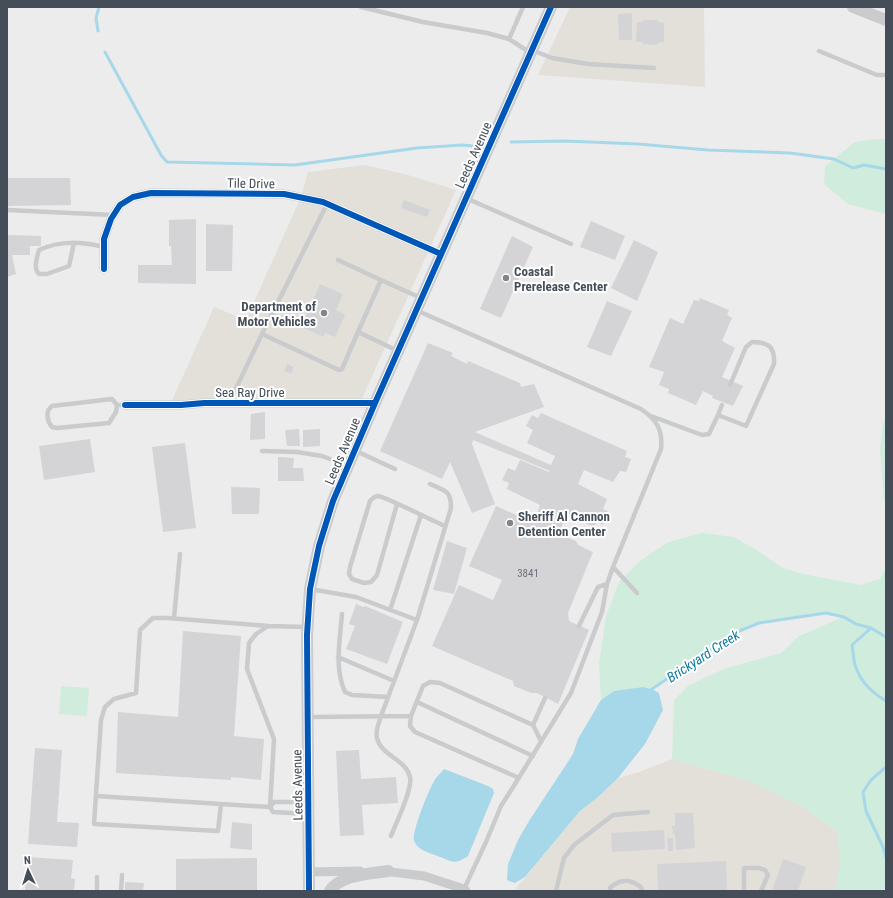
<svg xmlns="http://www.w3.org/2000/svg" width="893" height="898" font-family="'Roboto Condensed',sans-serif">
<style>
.commercial{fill:#e2e0d9}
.green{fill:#d0ecdc}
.water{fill:#a6d8e9}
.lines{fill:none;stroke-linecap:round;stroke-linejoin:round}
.stream{stroke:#a6d8e9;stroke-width:3}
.building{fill:#d4d4d6}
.service{stroke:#c9cbcd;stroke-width:4.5}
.minor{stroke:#c9cbcd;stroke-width:9}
.tertiary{stroke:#c9cbcd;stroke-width:12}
.cycleway-casing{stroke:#fff;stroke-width:8}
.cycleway{stroke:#0057b8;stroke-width:6}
.poi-dot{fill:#80858c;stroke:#fff;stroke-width:1.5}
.labels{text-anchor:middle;stroke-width:4;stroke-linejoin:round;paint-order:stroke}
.number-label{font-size:11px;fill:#6a7179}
.street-label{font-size:13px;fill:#454e58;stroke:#fff}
.poi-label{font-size:13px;font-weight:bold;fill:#454e58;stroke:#fff;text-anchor:start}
.water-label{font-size:14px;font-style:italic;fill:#117b9e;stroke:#fff}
</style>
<rect width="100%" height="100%" fill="#edecec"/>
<path class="commercial" d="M570 7H704L705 87 538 75Z
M365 165 408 175 456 190 360 403 170 405 214 307 246 320 301 197 308 172Z
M672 759 747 780 800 805 837 831 841 862 835 891H514L580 811 597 798 618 778 639 772Z"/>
<path class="green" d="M877 139H886V214L848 204 824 184 825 166 855 142Z
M886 412V505L884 500 880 449 883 425Z
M702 533 734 537 758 551 781 567 803 574 861 585 880 579 886 568V891H835L840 862 837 831 800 805 747 780 672 759 674 700 689 685 726 668 781 653 799 636 843 617 826 613 797 617 759 623 737 632 652 689 643 687 614 691 601 700 599 663 606 616 619 582 640 561 668 542Z
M61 686 89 688 87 716 59 714Z"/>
<path class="water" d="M643 687 652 689 659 693 663 710 645 744 618 778 597 798 580 811 525 877 515 883 507 880 508 864 518 840 529 821 573 754 578 739 601 700 614 691Z
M444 769 488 786 493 789 494 793 468 856C454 865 454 862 440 857 431 853 418 851 414 841 411 833 430 786 436 778 438 775 442 772 444 769Z"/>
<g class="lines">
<path class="stream" d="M98 31 96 18 99 7
M105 52 161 155 167 162 295 165 417 148 462 145 473 146
M511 142 565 141 638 144 708 150 790 153 834 159 853 168 864 165 886 169
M886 637 871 628 852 645C853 650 853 655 854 660 857 678 871 692 886 701
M652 689 737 632 759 623 826 613 844 617 856 624 871 628
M886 767 871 780 863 792 866 811 883 847 886 857"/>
</g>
<path class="building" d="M632 13V40H619L618 14Z
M643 20H657L658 22 664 23V42L657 43V45L642 44 643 42H636L637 22H643Z
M7 178H70L71 205 7 206Z
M404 200 430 210 427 217 401 208Z
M196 219V284L138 283V265H172L171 246H169V220Z
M591 221 625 236 615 260 580 247Z
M206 224 233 225 232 271H206Z
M8 235 41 236V246H30V255H12L16 274 7 277Z
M512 236 533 247 501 318 480 309Z
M634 240 658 252 637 301 611 288Z
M320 284 343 294 336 310 345 315 335 337 325 333 324 337 301 327Z
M700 298 729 310 727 315 732 318 722 341 735 348 722 377 743 386 733 406 712 398 713 396 703 391 696 405 668 393 669 389 659 385 664 372 649 367 670 318 683 324 694 300 699 301Z
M607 301 632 311 611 356 587 347Z
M428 343 453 353 451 356 467 364 468 361 520 383 521 387 534 384 544 407 475 432 551 465 555 456 527 443 533 430 526 426 532 415 538 418 541 413 627 451 625 457 631 459 626 472 620 471 613 482 584 470 578 484 607 499 603 509 609 512 603 525 597 522 594 527 566 515 559 534 576 541 578 545 593 552 568 613 569 621 589 630 558 704 537 693H531L514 686 513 681 432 646 459 585 493 600 502 580 469 566 496 506 534 523 540 505 507 489 509 483 502 480 508 468 515 471 520 460 549 472 550 471 473 440 472 444 495 504 472 513 450 462 442 479 380 451Z
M287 364 294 367 291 374 284 371Z
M265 412V439L250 440 251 414Z
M299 429 300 446H287L285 430Z
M320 429V446L303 447V430Z
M90 439 95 472 44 480 39 446Z
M185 443 196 528 163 532 152 447Z
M278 457 294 458 293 468H303L304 481H278Z
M231 487 260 488 259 514H232Z
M447 541 467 548 454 594 433 590Z
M356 604 363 607 365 606 403 622 387 664 346 649 355 626 349 624Z
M183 631 241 636 234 736 264 739 261 780 231 777V780L116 773 118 712 178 717Z
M35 748 62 750 57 822 79 823 77 847 28 844Z
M359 750 361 779 396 777 398 803 362 805 364 835 340 836 336 751Z
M675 813H693L695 848 676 850 675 835 673 834 672 826H675Z
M232 822 252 824V850L230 848Z
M664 830 665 849 612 852 611 833Z
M667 838H673V851H668Z
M27 857 73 860 71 878 75 879 74 891H25Z
M257 858V891H176V859Z
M783 859 806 867 798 891H772Z
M726 861 727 891H658L657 864Z
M125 882 144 883 143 891H125Z"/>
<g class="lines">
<path class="service" d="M361 7 423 22 487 33 509 39 529 52
M509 39 523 7
M532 50 552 58 588 64 654 68
M819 51 877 75H886
M468 199 571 244
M327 204 262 334 339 370 342 369 358 332 398 351
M7 210 113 215
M74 243 69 266 47 274H39C33 268 37 258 39 250 61 240 82 242 104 247
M338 260 381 280
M418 311 641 409C657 420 663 430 661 449L613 567 607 584 602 612 571 693 515 784 501 806 486 842 464 889
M358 332 381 280 421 298
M229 403 262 334
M117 405 112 399 52 406C45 411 47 421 52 427L57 428 109 423 116 412 117 405H125
M718 415 722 405
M651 416 702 435 709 434 718 415 746 426 774 364C775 347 769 342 752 342L746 347 730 385
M262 451 297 452 322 456 348 466
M356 451 395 469
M397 504 377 575 371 582 364 583 352 579 349 574 350 567 370 501C372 499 374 496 378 496 384 496 435 522 445 526
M613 567 637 593
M310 589 356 597 417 620 381 716C379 723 375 731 377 738 381 756 406 759 410 777 413 789 396 823 391 836
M390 610 421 515
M342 614C340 640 334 668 345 692L352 695 388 697
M174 618 180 554
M417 620 451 508C451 490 445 491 430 484
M268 626 256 634 249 643 247 669 274 739 270 807 221 804 218 831 94 824 101 720 105 707 114 699 136 693 140 630 153 618H168L268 626 307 627
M579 626 598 587 607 584
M338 657 394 681
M417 702 533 756
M309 717 411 716
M533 725 545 698
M519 778 415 732 410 726 411 716 423 686 430 682 440 683 533 725 541 741
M96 796 221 804
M307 802H274L270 807 273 812 308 814
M97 891V877
M121 891 122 875
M556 891 564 858 574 845 613 815 648 812
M610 891V888C621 878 630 879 641 887L642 891
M744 891V868H759L765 870 768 875 761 891"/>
<path class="minor" d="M104 269V239L111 219 120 205 133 197 151 193 284 194 323 202 441 254
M125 405H181L204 403H375
M383 871 424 876 464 889 466 891
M309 872 360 871"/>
<path class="tertiary" d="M853 7 886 20
M309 891 307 635 310 589 319 546 333 501 375 403 551 7
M330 891C341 874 370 874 388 871"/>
<defs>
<path id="cycleway" d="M104 269V239L111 219 120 205 133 197 151 193 284 194 323 202 441 254
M125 405H181L204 403H375
M309 891 307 635 310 589 319 546 333 501 375 403 551 7"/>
</defs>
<use href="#cycleway" class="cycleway-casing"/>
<use href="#cycleway" class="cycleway"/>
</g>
<g class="poi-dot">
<circle cx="506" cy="278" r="4"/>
<circle cx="324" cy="313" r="4"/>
<circle cx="510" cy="523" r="4"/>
</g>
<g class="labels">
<g class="number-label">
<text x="528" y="577">3841</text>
</g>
<g class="street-label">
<text transform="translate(473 155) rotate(-66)" y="5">Leeds Avenue</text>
<text transform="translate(251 183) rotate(1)" y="5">Tile Drive</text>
<text x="250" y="397">Sea Ray Drive</text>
<text transform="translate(342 451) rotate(-67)" y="5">Leeds Avenue</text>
<text transform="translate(297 785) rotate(-91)" y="5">Leeds Avenue</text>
</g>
<g class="poi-label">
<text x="514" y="276">Coastal<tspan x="514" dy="15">Prerelease Center</tspan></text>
<text x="316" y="311" text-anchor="end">Department of<tspan x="316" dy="15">Motor Vehicles</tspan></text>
<text x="518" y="521">Sheriff Al Cannon<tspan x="518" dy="15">Detention Center</tspan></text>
</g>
<g class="water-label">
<text transform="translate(703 656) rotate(-33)" y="5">Brickyard Creek</text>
</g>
</g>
<rect width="893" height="898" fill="none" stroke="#454e58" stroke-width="16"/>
<g transform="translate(28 870) rotate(356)" stroke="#ffffff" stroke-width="3" paint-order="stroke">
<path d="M0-3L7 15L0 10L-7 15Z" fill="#454e58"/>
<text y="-6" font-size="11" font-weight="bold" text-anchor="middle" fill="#454e58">N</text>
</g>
</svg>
